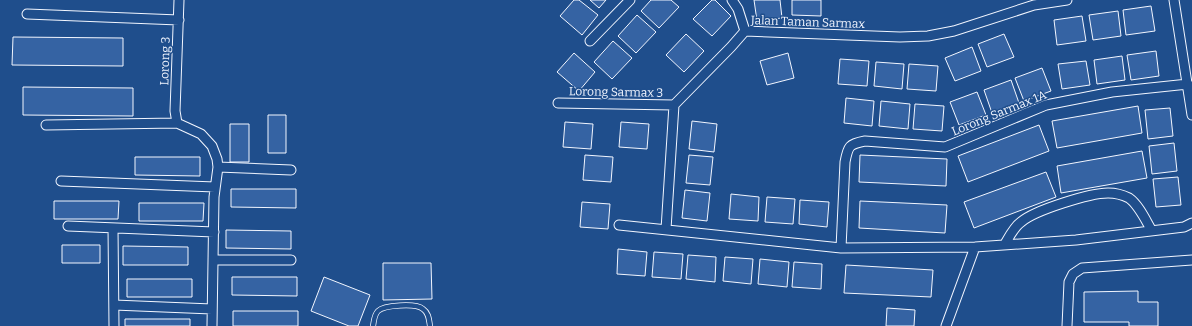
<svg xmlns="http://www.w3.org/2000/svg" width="1192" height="326" font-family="Bitter,serif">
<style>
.building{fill:#3563a3;stroke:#f2f6ff}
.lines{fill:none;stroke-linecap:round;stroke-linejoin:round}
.service-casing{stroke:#f2f6ff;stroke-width:6}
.minor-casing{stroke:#f2f6ff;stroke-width:11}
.service{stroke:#1f4e8c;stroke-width:4.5}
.minor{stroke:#1f4e8c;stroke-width:9}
.labels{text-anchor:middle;stroke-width:3;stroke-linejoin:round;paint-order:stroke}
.street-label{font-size:12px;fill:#f2f6ff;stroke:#1f4e8c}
</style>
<rect width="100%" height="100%" fill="#1f4e8c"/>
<path class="building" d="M574 0H579L598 15 582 35 560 16Z
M590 0H606L599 8Z
M651 0H671L679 7 659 28 641 11Z
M712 0H715L731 16 712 36 693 19Z
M754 0H780L782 18 757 21Z
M792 0H821V16L792 15Z
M1151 6 1155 31 1126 35 1123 10Z
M1118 11 1121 36 1093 40 1089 15Z
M637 15 656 32 636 53 618 36Z
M1082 16 1086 41 1057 45 1054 20Z
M686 34 704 51 684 72 666 55Z
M1004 34 1014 57 987 67 978 44Z
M13 37 123 38V66L12 65Z
M613 41 632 58 612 79 594 62Z
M972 47 981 71 955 81 945 58Z
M1156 51 1159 76 1131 80 1127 55Z
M574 53 595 72 579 91 557 72Z
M788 53 794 78 767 85 760 61Z
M1122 56 1125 80 1097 84 1094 60Z
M840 59 869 61 867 86 838 84Z
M1086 61 1090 85 1062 89 1058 64Z
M876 62 904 64 902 89 874 86Z
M909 64 938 66 936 91 907 89Z
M1042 68 1051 91 1024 101 1015 78Z
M1011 80 1019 103 992 113 984 90Z
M23 87 133 88V116L23 115Z
M977 92 986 115 959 125 950 102Z
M846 98 874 101 872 126 844 123Z
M881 101 910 104 908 129 879 126Z
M915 104 944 106 942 131 913 129Z
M1138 106 1142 133 1057 148 1052 121Z
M1170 108 1173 136 1148 139 1145 110Z
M268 115H286V153H268Z
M692 121 717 124 714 152 689 149Z
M565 122 593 124 591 149 563 147Z
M621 122 649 124 647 149 619 147Z
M230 124H249V162H230Z
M1039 125 1049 151 968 182 958 156Z
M1174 143 1177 171 1152 174 1149 146Z
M1142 151 1147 178 1061 193 1057 166Z
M585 155 613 157 611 182 583 180Z
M689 155 713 157 710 185 686 183Z
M860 155 947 159 946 186 859 182Z
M135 157H200V176L135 175Z
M1046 172 1056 197 974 228 964 202Z
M1178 177 1181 205 1156 207 1153 179Z
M231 189H296V208L231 207Z
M685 190 710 193 707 221 682 218Z
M731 194 759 197 758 221 729 219Z
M767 197 795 199 793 224 765 222Z
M800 200 829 202 827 227 799 224Z
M54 201H119L118 219H54Z
M860 201 947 205 945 233 859 228Z
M582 202 610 204 608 229 580 227Z
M139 203H204L203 221H139Z
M226 230 291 231V249L226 248Z
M62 245H100V263H62Z
M123 246 188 247V265H123Z
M618 249 647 252 645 276 617 274Z
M654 252 683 254 681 279 652 277Z
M688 255 716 257 715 282 686 279Z
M725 257 753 259 751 284 723 281Z
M760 259 789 262 787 287 758 284Z
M794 262 822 264 821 289 792 287Z
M383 263H431L432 299 383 300Z
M846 265 933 270 931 297 844 293Z
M232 277H297V296L232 295Z
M324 277 370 295 358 326H349L311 311Z
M127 279H192V297H127Z
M1138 291V302H1158V326H1129V322H1084V292Z
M887 308 915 310 914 326H886Z
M233 311H298V326H233Z
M125 319H190V326H125Z"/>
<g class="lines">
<defs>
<path id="service" d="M373 326C374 321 374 315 378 311 384 305 416 303 423 309 429 313 429 320 430 326"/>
<path id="minor" d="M732 0 738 9 745 31
M1174 0 1192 115
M27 14 179 20
M590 41 630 0
M558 103 674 105
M177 123 175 111 179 0
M46 125 177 123 201 134 212 146 217 159 218 167 214 197 212 326
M218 167 291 170
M61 181 215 187
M619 225 841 248 975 247 1076 240 1184 227 1192 223
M68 226 214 232
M113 228 114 326
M666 229 674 105 731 47 745 31 900 37 928 36 954 31 1034 5 1067 0
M1005 244C1009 237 1014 227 1021 222 1035 210 1090 193 1108 193 1115 193 1123 195 1129 198 1139 205 1146 221 1152 231
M841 248 845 162C848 146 849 144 865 141L945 147 1046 105 1112 92 1188 84
M213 260H291
M114 305 212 309
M946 326 975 247
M1067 326 1069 282 1073 274 1082 268 1192 260"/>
</defs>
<use href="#service" class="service-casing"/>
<use href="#minor" class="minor-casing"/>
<use href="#service" class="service"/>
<use href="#minor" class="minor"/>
</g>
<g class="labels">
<g class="street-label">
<text transform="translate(808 22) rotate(2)" y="4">Jalan Taman Sarmax</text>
<text transform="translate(165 61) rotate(-88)" y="4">Lorong 3</text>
<text transform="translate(616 92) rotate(1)" y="4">Lorong Sarmax 3</text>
<text transform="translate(999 113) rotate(-22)" y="4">Lorong Sarmax 1A</text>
</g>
</g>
</svg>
